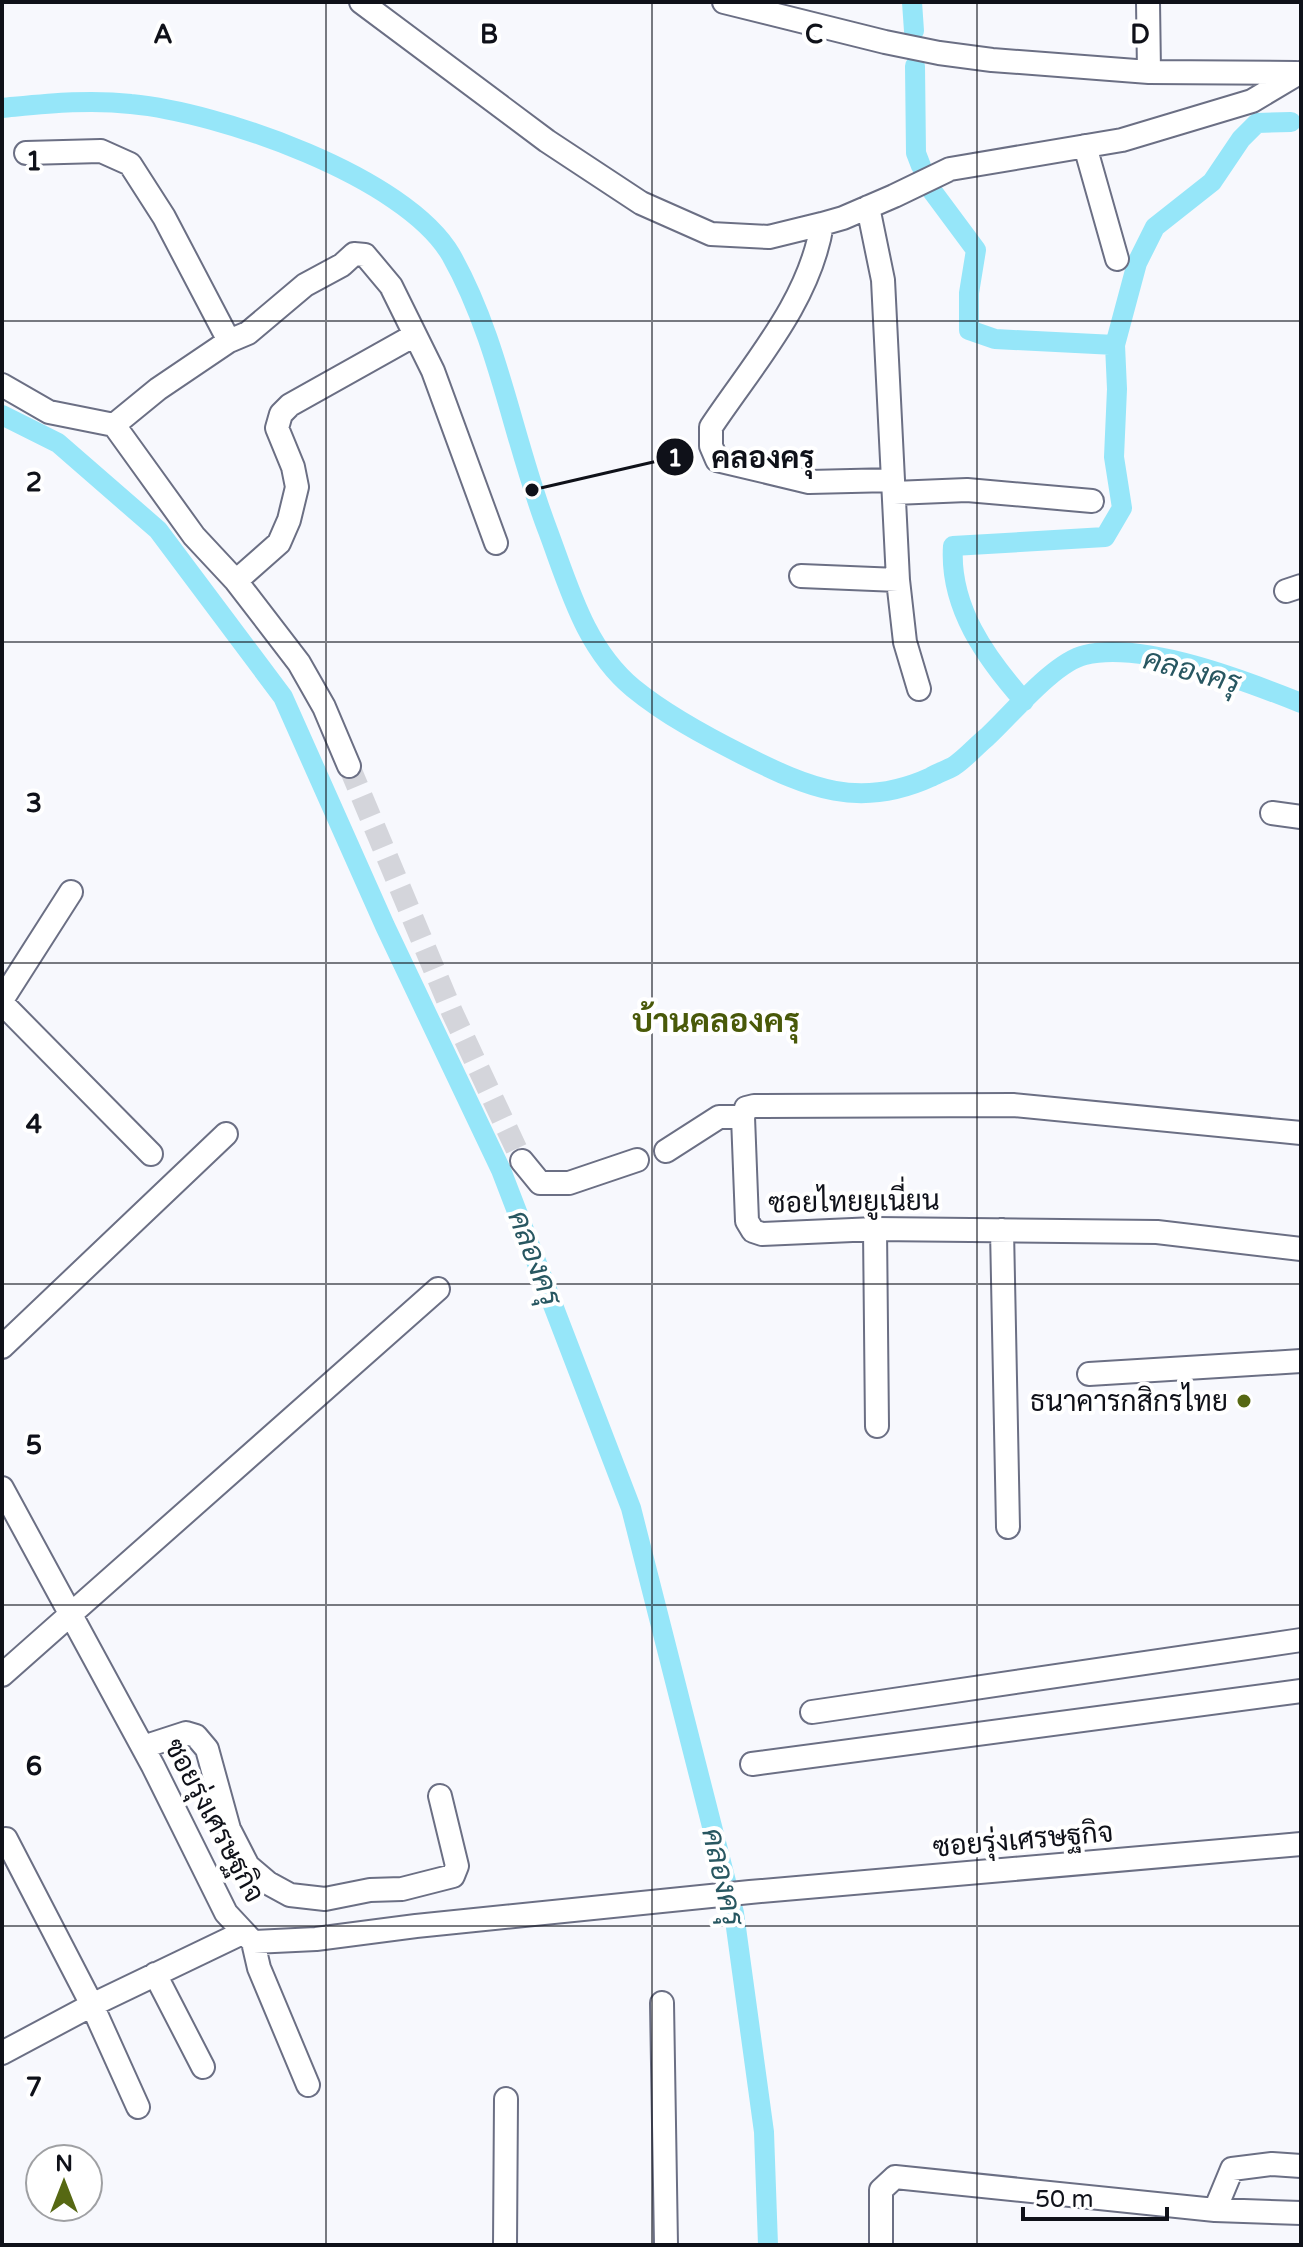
<svg xmlns="http://www.w3.org/2000/svg" width="1303" height="2247" font-family="'Varela Round',Sarabun,sans-serif">
<style>
.lines{fill:none;stroke-linecap:round;stroke-linejoin:round}
.canal{stroke:#96e6f9;stroke-width:20}
.minor-tunnel{stroke:#d4d5db;stroke-width:22;stroke-dasharray:22 11;stroke-linecap:butt}
.minor-casing{stroke:#6b6f84;stroke-width:26}
.minor{stroke:#fff;stroke-width:22}
.grid{fill:none;stroke:#0f1119;stroke-width:2;stroke-opacity:0.55}
.poi-dot{fill:#566813;stroke:#fff;stroke-width:3}
.labels{text-anchor:middle;stroke-width:8;stroke-linejoin:round;paint-order:stroke}
.street-label{font-size:28px;fill:#0f1119;stroke:#fff}
.poi-label{font-size:28px;fill:#0f1119;stroke:#fff;text-anchor:end}
.water-label{font-size:30px;font-style:italic;fill:#285761;stroke:#fff}
.quarter-label{font-size:32px;font-weight:bold;fill:#495909;stroke:#fff}
.grid-label{font-size:26px;text-anchor:middle;font-weight:bold;fill:#0f1119;stroke:#fff;stroke-width:8;stroke-linejoin:round;paint-order:stroke}
.leader{fill:none;stroke:#0f1119;stroke-width:3}
.callout-dot{fill:#0f1119;stroke:#fff;stroke-width:3}
.mark-label{font-size:24px;text-anchor:middle;font-weight:bold;fill:#fff}
.callout-label{font-size:30px;text-anchor:middle;font-weight:bold;fill:#0f1119;stroke:#fff;stroke-width:8;stroke-linejoin:round;paint-order:stroke}
</style>
<rect width="100%" height="100%" fill="#f7f8fd"/>
<g class="lines">
<path class="canal" d="M912 2 914 31
M915 66 916 153 921 166
M2 108C45 104 87 99 131 104 219 112 405 176 451 255 499 340 513 440 548 531 569 587 585 648 633 688 666 715 705 736 743 755 809 788 859 810 931 777 938 773 947 770 954 766 966 758 976 746 987 737 1011 715 1054 662 1085 655 1143 641 1246 681 1301 703
M927 184 976 250 969 293V330L995 339 1115 345
M2 415 58 443 158 530 283 697 385 926 501 1170 631 1508 734 1913 764 2132 768 2245
M1024 701C986 658 949 607 953 546L1105 537 1122 508 1114 457 1117 389 1115 345 1137 263 1155 227 1212 182 1241 139 1257 123 1291 122"/>
<path class="minor-tunnel" d="M349 766 452 1012 522 1161"/>
<defs>
<path id="minor" d="M361 2 547 141 641 203 711 234 769 237 822 224 843 218 894 196 950 169 1122 140 1252 101 1299 73
M724 2 885 42 939 53 992 60 1149 72 1296 73
M1148 2 1149 72
M1085 146 1117 259
M26 153 101 151 130 164 164 217 229 341
M868 207 883 280 898 580 905 642 919 689
M822 224C810 301 753 364 711 427V446L717 460 809 482 893 480
M2 385 49 412 114 425 158 389 229 341 248 333 305 285 342 265 354 254 365 255 391 286 433 371 496 543
M114 425 194 536 236 581 299 663 324 707 349 766
M894 493 967 490 1092 501
M801 576 898 580
M236 581 279 543 289 520 297 487 293 467 277 428 281 414 290 405 415 335
M1286 591 1301 586
M1272 813 1301 817
M2 1000 71 892
M2 1003 151 1154
M1301 1133 1013 1105 754 1106 746 1108 743 1117 747 1221 753 1231 762 1234 875 1229 1157 1232 1301 1249
M666 1151 719 1117H743
M522 1161 540 1183H569L637 1160
M875 1229 877 1426
M1002 1230 1008 1527
M2 1347 226 1134
M1089 1374 1301 1361
M2 1488 153 1766 226 1913 253 1942 316 1939 416 1926 750 1892 1301 1844
M2 1675 438 1289
M812 1712 1301 1640
M143 1747 186 1733 196 1736 207 1749 229 1829 248 1866 268 1883 290 1895 325 1899 370 1890 402 1889 453 1876 457 1866 440 1796
M752 1764 1301 1691
M6 1839 92 2005 138 2107
M253 1942 259 1968 308 2085
M155 1974 203 2067
M662 2003 666 2245
M2 2053 92 2005 242 1933
M1215 2210 1232 2169 1272 2164 1301 2166
M505 2245 506 2099
M881 2245V2190L895 2177 1215 2210 1301 2213"/>
</defs>
<use href="#minor" class="minor-casing"/>
<use href="#minor" class="minor"/>
</g>
<path class="grid" d="M326 2V2245M652 2V2245M977 2V2245M2 321H1301M2 642H1301M2 963H1301M2 1284H1301M2 1605H1301M2 1926H1301"/>
<circle class="poi-dot" cx="1244" cy="1401" r="8"/>
<g class="labels">
<g class="street-label">
<text transform="translate(854 1201) rotate(-1)" y="10">ซอยไทยยูเนี่ยน</text>
<text transform="translate(215 1820) rotate(62)" y="10">ซอยรุ่งเศรษฐกิจ</text>
<text transform="translate(1023 1839) rotate(-5)" y="10">ซอยรุ่งเศรษฐกิจ</text>
</g>
<g class="poi-label">
<text x="1228" y="1411">ธนาคารกสิกรไทย</text>
</g>
<g class="water-label">
<text transform="translate(1192 671) rotate(15)" y="10">คลองครุ</text>
<text transform="translate(535 1258) rotate(69)" y="10">คลองครุ</text>
<text transform="translate(723 1877) rotate(77)" y="10">คลองครุ</text>
</g>
<g class="quarter-label">
<text x="716" y="1032">บ้านคลองครุ</text>
</g>
</g>
<g class="grid-label">
<text x="163" y="43">A</text>
<text x="489" y="43">B</text>
<text x="814" y="43">C</text>
<text x="1140" y="43">D</text>
<text x="34" y="170">1</text>
<text x="34" y="491">2</text>
<text x="34" y="812">3</text>
<text x="34" y="1133">4</text>
<text x="34" y="1454">5</text>
<text x="34" y="1775">6</text>
<text x="34" y="2096">7</text>
</g>
<path class="leader" d="M532 490L675 457"/>
<g class="callout-dot">
<circle cx="532" cy="490" r="8"/>
<circle cx="675" cy="457" r="20"/>
</g>
<g class="mark-label">
<text x="675" y="466">1</text>
</g>
<g class="callout-label">
<text x="763" y="468">คลองครุ</text>
</g>
<rect width="1303" height="2247" fill="none" stroke="#0f1119" stroke-width="8"/>
<g transform="translate(64 2183)"><circle r="38" fill="#ffffff" stroke="#9fa0a3" stroke-width="2"/>
<path d="M0-6L14 30L0 20L-14 30Z" fill="#566813"/>
<text y="-12" font-size="22" font-weight="bold" text-anchor="middle" fill="#0f1119">N</text>
</g>
<path d="M1023 2207v12h144v-12" fill="none" stroke="#0f1119" stroke-width="4"/>
<text x="1035" y="2207" font-size="24" fill="#0f1119" stroke="#ffffff" stroke-width="6" paint-order="stroke">50 m</text>
</svg>
